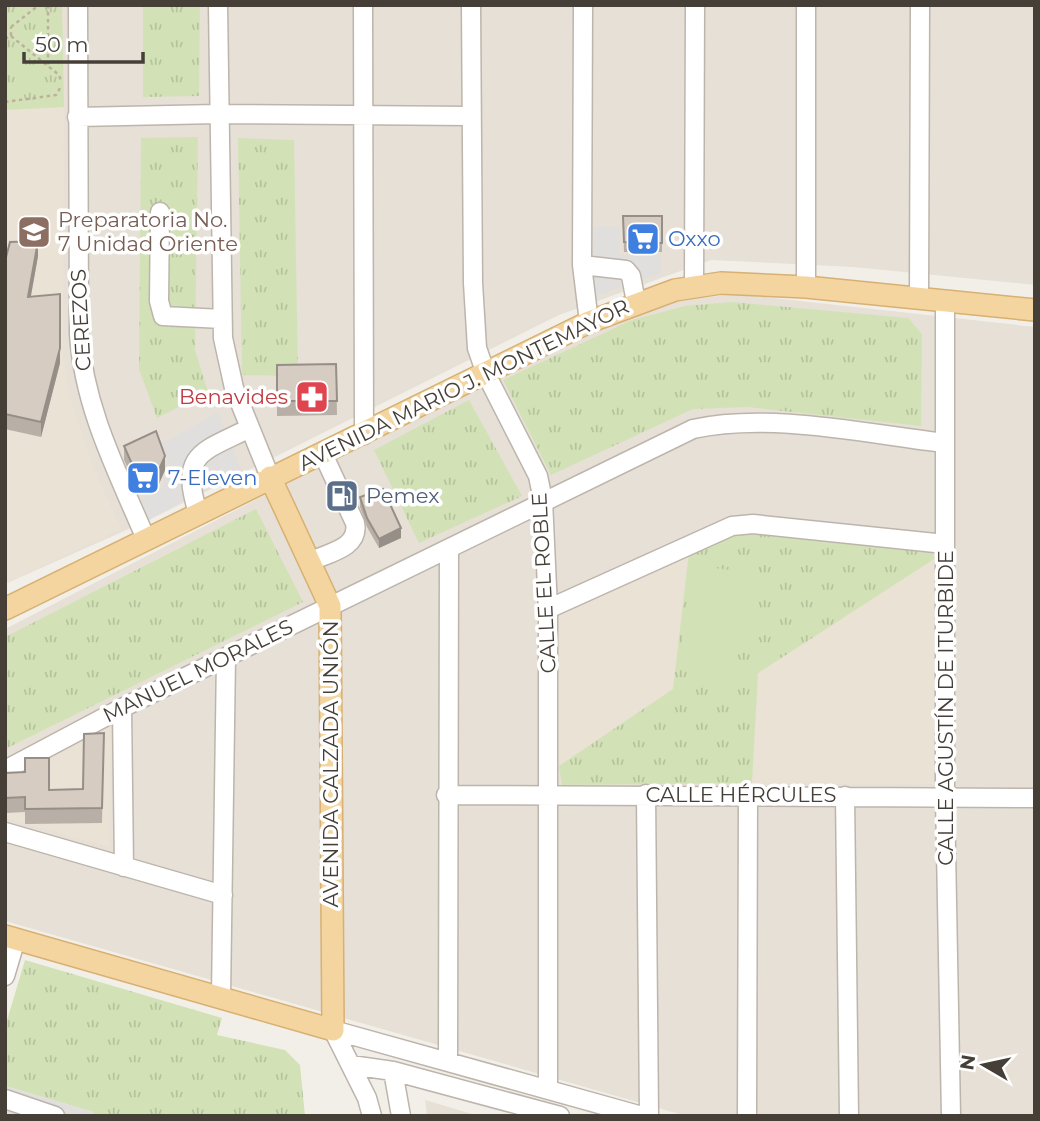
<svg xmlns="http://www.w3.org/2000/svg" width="1040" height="1121" font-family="Montserrat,sans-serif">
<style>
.residential{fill:#e6e0d7}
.education{fill:#eae2d4}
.grass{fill:url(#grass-tufts)}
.garden{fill:#d2e2b6}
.parking{fill:#e1dfdd}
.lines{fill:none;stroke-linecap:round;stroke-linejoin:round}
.minor-casing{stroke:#bdb5ac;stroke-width:21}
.major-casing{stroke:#d7b072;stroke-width:24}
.path{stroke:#bdb09f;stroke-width:2.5;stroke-dasharray:3.5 3.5;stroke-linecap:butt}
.minor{stroke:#fff;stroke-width:18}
.major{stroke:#f4d5a0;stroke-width:21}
.wall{fill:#b8afa7}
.shaded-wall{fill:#968f88}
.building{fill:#d6ccc2;stroke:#968f88;stroke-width:2}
.labels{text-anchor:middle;stroke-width:7;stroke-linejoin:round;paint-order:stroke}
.education-label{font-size:21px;fill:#785e54;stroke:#fff;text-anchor:start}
.shop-label{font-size:21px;fill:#366cbe;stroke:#fff;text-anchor:start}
.street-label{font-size:21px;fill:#453f38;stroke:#fff}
.health-label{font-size:21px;fill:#be3a42;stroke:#fff;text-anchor:end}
.service-label{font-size:21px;fill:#4e5e75;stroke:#fff;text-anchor:start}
</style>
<defs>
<pattern id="grass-tufts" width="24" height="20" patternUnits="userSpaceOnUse" patternTransform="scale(1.75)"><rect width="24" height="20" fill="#d2e2b6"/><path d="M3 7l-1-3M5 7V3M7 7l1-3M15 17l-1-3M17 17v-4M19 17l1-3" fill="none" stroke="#b6c39d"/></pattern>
</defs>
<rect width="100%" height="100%" fill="#f2efe9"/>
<path class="residential" d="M5 5H1035V285L853 267 711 260 559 315 149 520 5 584Z
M736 294 1035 327V1116H686L5 921V629L607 319 674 301Z
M425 1100 479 1116H427Z"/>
<path class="education" d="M64 107 63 354 69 395 95 472 121 529 5 584V110Z
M689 552 673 689 559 766 558 616Z
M934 559V784L752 783 758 673Z
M111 726 109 847 5 818V779Z"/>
<path class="grass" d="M5 5H62L64 107 5 110Z
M143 5H200L199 96 143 97Z
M198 137 195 350 208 392 157 418 139 369 141 138Z
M238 138 294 140 298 376 242 375Z
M732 302 908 318 922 334 921 426 747 407 693 409 551 475 503 380 632 320 685 306Z
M469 400 522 496 419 543 374 450Z
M256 509 303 602 5 749V637Z
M751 532 933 551 934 559 758 673 752 783 562 785 559 766 673 689 689 552 720 534Z
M25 960 222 1018 217 1035 285 1050 300 1065 305 1116H94L93 1112 5 1086V1027Z"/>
<path class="garden" d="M691 565 761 574 753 653 682 643Z
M696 650 734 655 732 679 693 676Z"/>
<path class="parking" d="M592 226 620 227V255H661L662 273 595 296Z
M218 412 241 469 149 520 139 500 159 492 171 469 160 445Z
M5 1086 93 1112 94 1116H5Z"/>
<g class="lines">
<defs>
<path id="minor" d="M78 5 79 334C84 408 117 471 146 539
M218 5 223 338 234 388 270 477
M363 5 364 435
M471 5 473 283 477 348 486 374 538 476 543 500 548 609V1090
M583 5 582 265 589 322
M77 117 217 114 470 116
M160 212 159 301 163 316 222 319
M582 265 626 270 631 276 636 302
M694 285 695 5
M806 287V5
M919 298 920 5
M945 301V796L951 1116
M198 513C179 453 202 452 250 428
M311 561C328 553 360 548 355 523L323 454
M548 609 732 526 753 524 945 544
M122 708 124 867
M5 770 122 708 693 429C771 412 866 434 945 443
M646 794 649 1116
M446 795 1035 798
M845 796 849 1116
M5 832 223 895
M5 976 16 939
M221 996 226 657
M333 1030 642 1116
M333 1030 367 1098 372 1116
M448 1061 449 551
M351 1065 393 1071 560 1116
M393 1071 401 1116
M5 1099 55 1116
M747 1116 748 796"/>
<path id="major" d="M5 609 589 322 675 290 721 283 806 287 1035 310
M5 936 333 1030 330 606 270 477"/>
</defs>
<use href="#minor" class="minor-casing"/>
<use href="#major" class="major-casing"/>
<path class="path" d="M48 5V67
M11 27 39 5
M11 36 59 75 61 81
M5 39 11 36V27
M5 102 56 95 60 88"/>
<use href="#minor" class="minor"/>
<use href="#major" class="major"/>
</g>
<path class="wall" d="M623 216H662V252H624Z
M38 256 31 296 60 363 41 437 5 429V261Z
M336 364 337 415 277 416V365Z
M124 446 165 470 158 486 139 494 124 460Z
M360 497 401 538 379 548 367 527 360 507Z
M104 733 102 823 25 824V812L5 813V773L49 790 83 789Z"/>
<path class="shaded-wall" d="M38 241V256L28 311V297Z
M60 348V363L41 437V422Z
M165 456V470L158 486 139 494V480Z
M401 528V538L379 548V539Z"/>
<path class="building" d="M623 216H662V243L624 242Z
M38 241 28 297 60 294V348L41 422 5 414V261L10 242Z
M336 364 337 401H277V365Z
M156 431 165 456 158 472 139 480 124 446Z
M383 489 401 528 379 539 367 518 360 497Z
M104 733 102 808 25 809V797L5 798V773L25 772V758H49V790L83 789 84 734Z"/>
<defs>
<symbol id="school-square" viewBox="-11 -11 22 22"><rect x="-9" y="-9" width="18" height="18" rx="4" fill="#8d6e63" stroke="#fff"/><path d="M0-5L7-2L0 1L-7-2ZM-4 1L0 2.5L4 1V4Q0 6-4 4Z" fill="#fff"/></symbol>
<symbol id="supermarket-square" viewBox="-11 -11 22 22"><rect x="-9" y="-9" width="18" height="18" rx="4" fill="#3f7fe0" stroke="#fff"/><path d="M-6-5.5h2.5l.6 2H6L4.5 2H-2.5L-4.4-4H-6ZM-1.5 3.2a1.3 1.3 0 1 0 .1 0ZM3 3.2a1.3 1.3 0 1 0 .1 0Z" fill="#fff"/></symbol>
<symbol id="pharmacy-square" viewBox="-11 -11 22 22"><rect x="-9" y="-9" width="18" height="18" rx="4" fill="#e0444e" stroke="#fff"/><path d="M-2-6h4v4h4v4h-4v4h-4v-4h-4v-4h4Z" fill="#fff"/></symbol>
<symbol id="fuel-square" viewBox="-11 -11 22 22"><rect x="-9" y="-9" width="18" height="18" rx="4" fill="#5c6f8a" stroke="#fff"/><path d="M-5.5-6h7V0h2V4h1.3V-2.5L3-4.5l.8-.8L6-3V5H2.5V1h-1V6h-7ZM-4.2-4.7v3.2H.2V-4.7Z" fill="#fff"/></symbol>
</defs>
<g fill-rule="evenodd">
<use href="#school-square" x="15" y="213" width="38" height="38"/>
<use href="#supermarket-square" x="624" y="220" width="38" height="38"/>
<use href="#pharmacy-square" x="293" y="378" width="38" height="38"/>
<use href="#supermarket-square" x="124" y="459" width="38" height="38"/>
<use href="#fuel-square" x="323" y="477" width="38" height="38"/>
</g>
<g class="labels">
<g class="education-label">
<text x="58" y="227">Preparatoria No.<tspan x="58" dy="24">7 Unidad Oriente</tspan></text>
</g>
<g class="shop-label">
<text x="668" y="246">Oxxo</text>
<text x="168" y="485">7-Eleven</text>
</g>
<g class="street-label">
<text transform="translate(81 320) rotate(-93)" y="7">CEREZOS</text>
<text transform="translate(464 385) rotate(-26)" y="7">AVENIDA MARIO J. MONTEMAYOR</text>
<text transform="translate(544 583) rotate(-93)" y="7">CALLE EL ROBLE</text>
<text transform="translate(198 671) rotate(-26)" y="7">MANUEL MORALES</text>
<text transform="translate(946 708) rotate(-90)" y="7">CALLE AGUSTÍN DE ITURBIDE</text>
<text transform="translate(331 764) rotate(-90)" y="7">AVENIDA CALZADA UNIÓN</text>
<text x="741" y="802">CALLE HÉRCULES</text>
</g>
<g class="health-label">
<text x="288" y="404">Benavides</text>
</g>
<g class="service-label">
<text x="366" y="503">Pemex</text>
</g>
</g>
<rect width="1040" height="1121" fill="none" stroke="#453f38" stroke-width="14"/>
<g transform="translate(984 1065) rotate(279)" stroke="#ffffff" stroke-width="5" paint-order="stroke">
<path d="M0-5L12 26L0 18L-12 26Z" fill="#453f38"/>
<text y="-10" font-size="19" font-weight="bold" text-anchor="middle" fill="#453f38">N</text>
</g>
<path d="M24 52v10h119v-10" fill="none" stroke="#453f38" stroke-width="3.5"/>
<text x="35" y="52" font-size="21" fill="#453f38" stroke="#ffffff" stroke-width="5" paint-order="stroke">50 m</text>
</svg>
